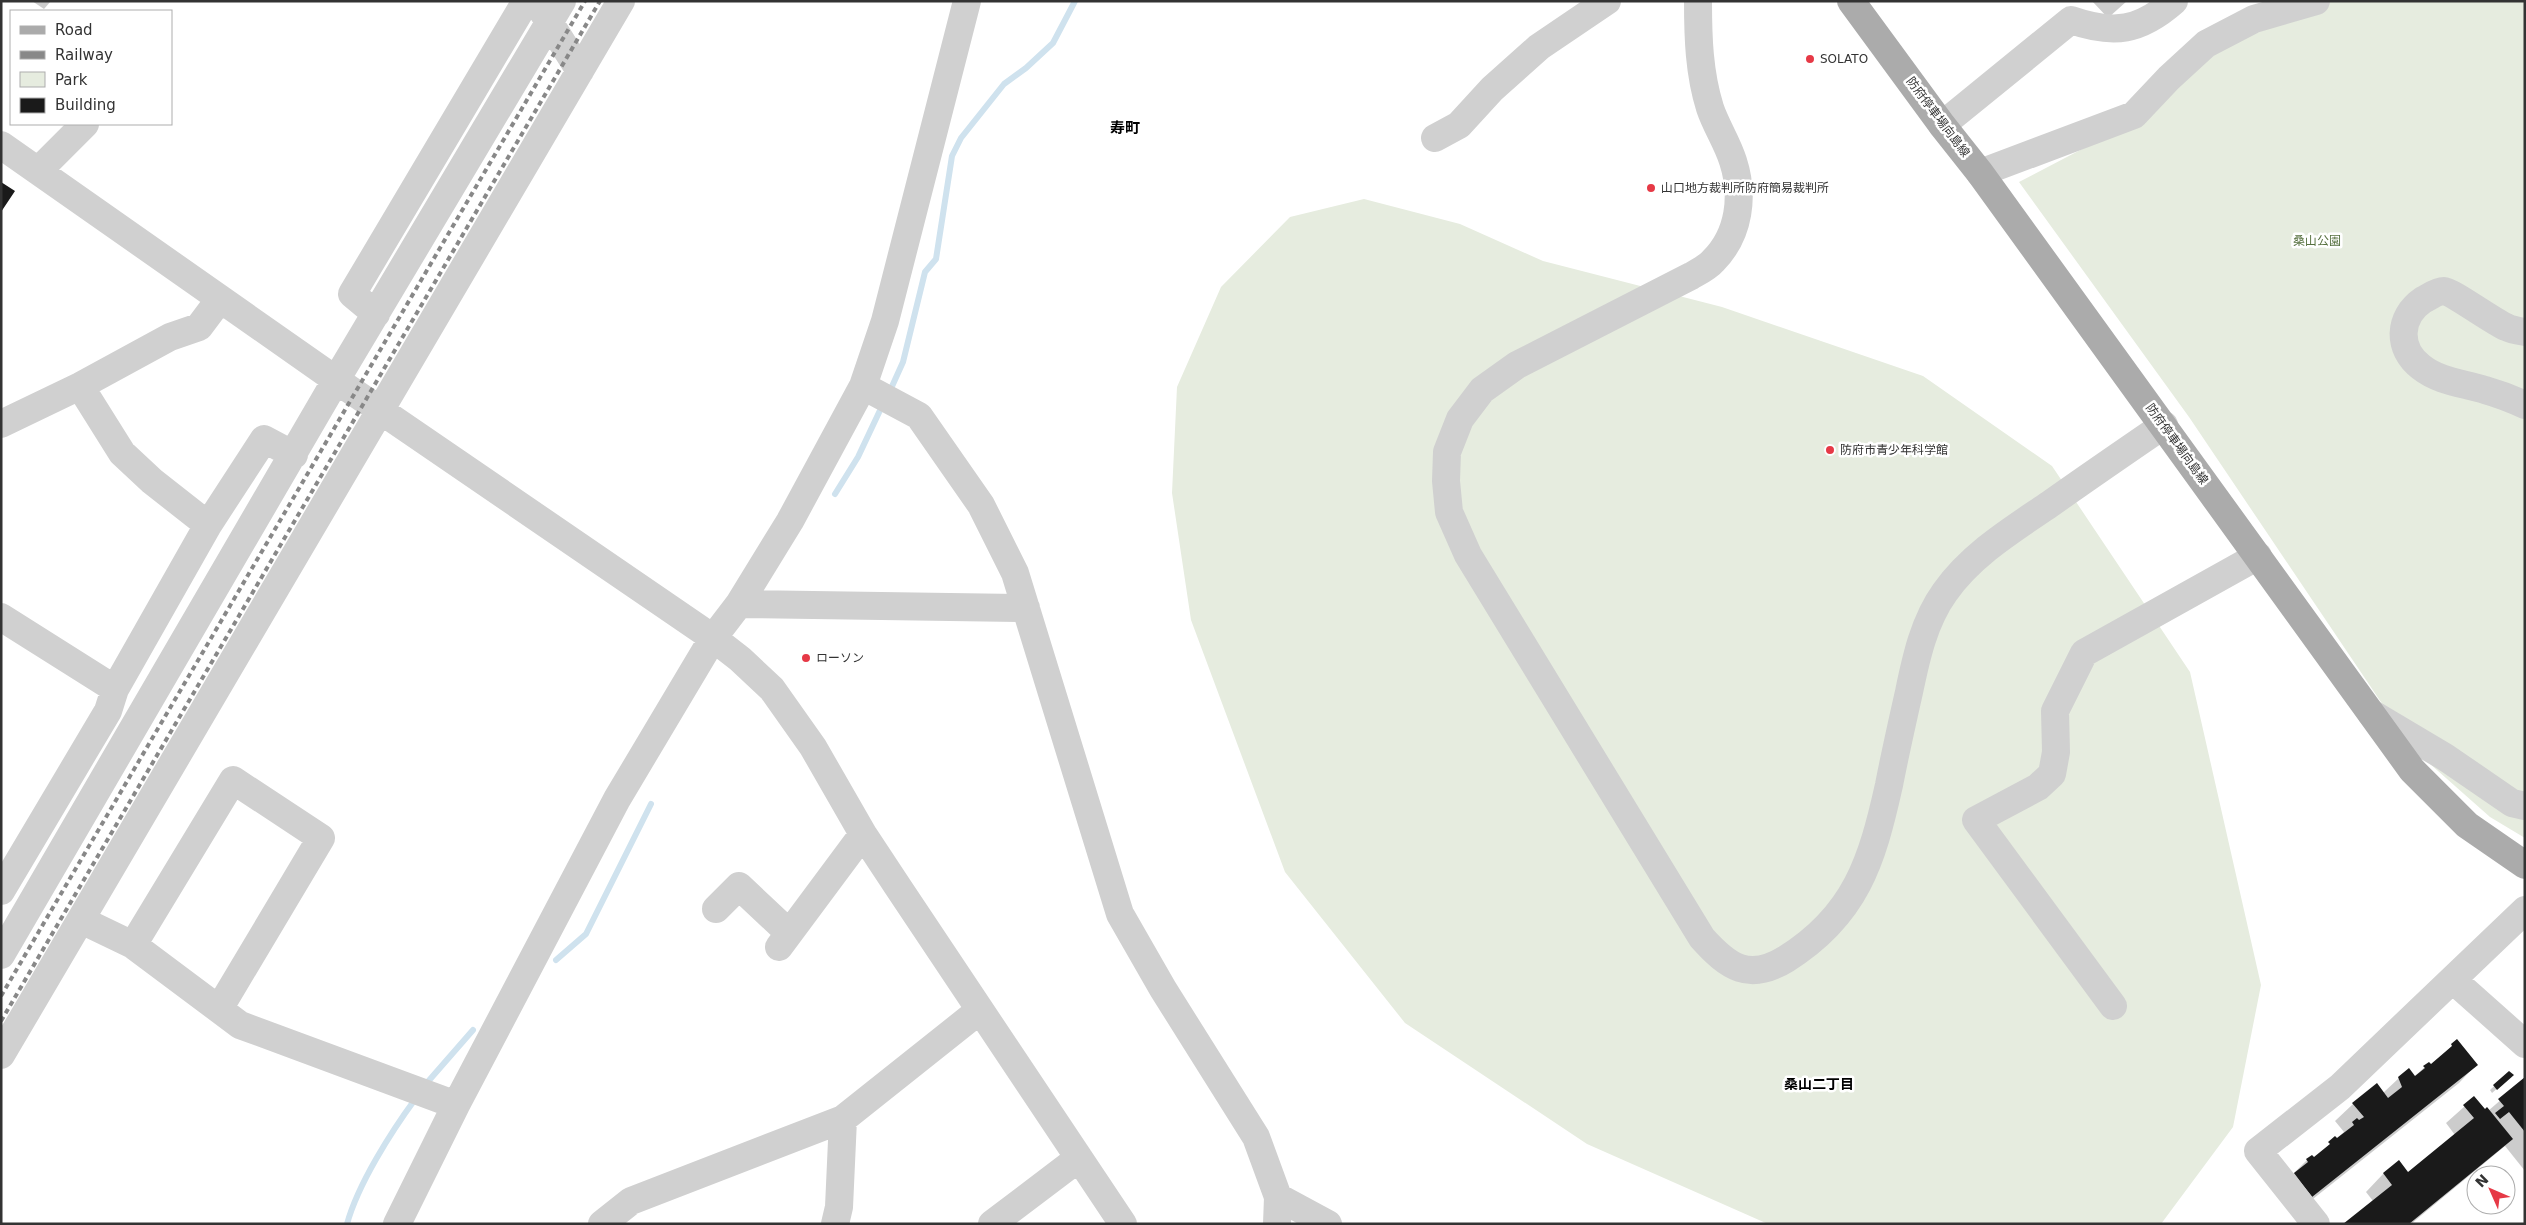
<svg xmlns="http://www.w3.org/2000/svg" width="2526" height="1225" font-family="'DejaVu Sans','Noto Sans JP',sans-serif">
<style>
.green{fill:#e6ecdf}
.shadow{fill:#0003}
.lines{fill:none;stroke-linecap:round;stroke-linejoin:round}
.stream{stroke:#cfe2ee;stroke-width:6}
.building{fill:#1a1a1a}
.minor{stroke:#d0d0d0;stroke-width:28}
.major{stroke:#ababab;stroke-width:28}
.rail{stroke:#888;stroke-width:4;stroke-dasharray:5 4;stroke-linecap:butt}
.poi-dot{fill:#e63946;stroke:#fff;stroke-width:2}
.labels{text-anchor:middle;stroke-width:5;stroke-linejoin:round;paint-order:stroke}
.poi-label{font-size:12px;fill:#333;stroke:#fff;text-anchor:start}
.street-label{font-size:12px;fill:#333;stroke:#fff}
.park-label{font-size:12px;fill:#56703f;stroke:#fff}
.neighbourhood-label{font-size:14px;font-weight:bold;fill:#000;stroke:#fff}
.quarter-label{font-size:15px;font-weight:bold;fill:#000;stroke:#fff}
</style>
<rect width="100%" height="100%" fill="#fff"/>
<path class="green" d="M2317 1H2525V838L2490 817 2429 763 2387 711 2189 417 2019 182 2151 113 2222 42Z
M1364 199 1460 224 1543 261 1722 307 1923 376 2052 466 2190 672 2261 985 2233 1127 2161 1224H1768L1587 1144 1405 1023 1285 872 1191 620 1172 493 1177 387 1221 287 1290 217Z"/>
<path class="shadow" d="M32 1H51L44 9Z
M2092 1H2127L2108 18Z
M2457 1041 2476 1065 2459 1083 2294 1214 2289 1178 2307 1160 2312 1156 2314 1158 2344 1132 2335 1121 2353 1104 2383 1093 2399 1078 2414 1077 2429 1063 2431 1066Z
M2509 1072 2508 1079 2492 1093 2490 1090Z
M2525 1079V1171L2505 1146 2411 1224H2345L2373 1201 2366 1192 2383 1174 2398 1162 2408 1173 2455 1135 2446 1123 2474 1098 2484 1111H2488Z"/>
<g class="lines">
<path class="stream" d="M889 393 903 362 925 272 936 259 952 156 961 138 1004 84 1026 68 1053 43 1075 1
M835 494 858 457 883 404
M556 960 586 934 651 804
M425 1085 473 1030
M347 1224C358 1184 391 1132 416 1098"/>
</g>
<path class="building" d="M1 182 15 191 1 212Z
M2457 1039 2478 1065 2312 1197 2294 1173 2308 1162 2306 1159 2312 1155 2314 1157 2330 1144 2328 1142 2335 1136 2337 1138 2354 1125 2352 1122 2357 1118 2359 1120 2364 1117 2352 1103 2377 1083 2388 1098 2402 1087 2398 1077 2409 1068 2415 1076 2425 1068 2423 1066 2429 1062 2431 1064 2452 1046 2451 1044Z
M2509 1071 2514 1075 2497 1090 2493 1085Z
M2525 1077V1132L2509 1112 2500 1119 2495 1113 2504 1106 2498 1099Z
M2474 1096 2485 1109 2487 1107 2513 1139 2409 1224H2343L2392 1185 2383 1173 2399 1160 2408 1172 2474 1118 2463 1105Z"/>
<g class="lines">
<path class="minor" d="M1698 1C1698 37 1699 73 1710 108 1716 126 1727 142 1733 161 1744 195 1740 234 1713 261 1708 267 1698 272 1691 276L1517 365 1482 390 1460 419 1447 452 1446 481 1449 512 1468 555 1702 938C1728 967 1749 982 1786 959 1856 915 1872 861 1889 785 1895 754 1902 723 1909 692 1916 658 1924 621 1945 592 1972 554 2012 530 2050 504 2088 477 2126 451 2164 425
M541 9 580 71
M1942 125 2071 20C2114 35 2140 31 2174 1
M1435 138 1459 125 1492 89 1539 47 1607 1
M1 145 336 380 713 638 740 659 772 689 813 747 863 834 898 887 1123 1224
M38 171 85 124
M1980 173 2134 115 2169 78 2206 44 2254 19 2316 1
M376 314 352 294 526 1
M2525 332C2519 331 2512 330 2506 327 2494 322 2451 291 2444 291 2437 291 2429 297 2423 300 2398 317 2397 349 2421 367 2440 382 2463 383 2485 390 2499 394 2512 399 2525 405
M80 386 122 453 152 481 208 525
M863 386 919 416 981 505 1015 573 1120 914 1163 989 1256 1137 1278 1197 1277 1224
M1 424 80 386 170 337 199 327 220 299
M739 604 1026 608
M1 617 115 689
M2371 713 2445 757 2512 803 2525 806
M1 891 108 711 115 689 208 525 264 439 294 455
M716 909 739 886 789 933
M81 920 133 945 240 1025 456 1105
M133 945 233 780 321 838 219 1009
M779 947 863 834
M1 955 336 380 562 1
M2453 980 2525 1044
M2113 1006 1976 820 2038 787 2052 774 2056 752 2055 711 2084 653 2258 556
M1 1055 621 1
M1278 1197 1328 1224
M397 1224 456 1105 617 799 713 638 739 604 790 521 863 386 885 321 967 1
M602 1224 631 1201 843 1119 980 1010
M835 1224 839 1207 843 1119
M992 1224 1079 1158
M2316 1224 2258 1151 2340 1087 2525 910"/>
<path class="major" d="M1851 1 1942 125 1980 173 2412 770 2467 825 2525 865"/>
<path class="rail" d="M1 996 585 1
M1 1021 600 1"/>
</g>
<g class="poi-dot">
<circle cx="1810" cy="59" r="5"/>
<circle cx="1651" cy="188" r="5"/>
<circle cx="1830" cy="450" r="5"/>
<circle cx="806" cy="658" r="5"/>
</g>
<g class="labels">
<g class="poi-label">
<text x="1820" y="63">SOLATO</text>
<text x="1661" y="192">山口地方裁判所防府簡易裁判所</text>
<text x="1840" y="454">防府市青少年科学館</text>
<text x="816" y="662">ローソン</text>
</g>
<g class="street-label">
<text transform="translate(1938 117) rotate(53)" y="4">防府停車場向島線</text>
<text transform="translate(2177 444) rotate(54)" y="4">防府停車場向島線</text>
</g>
<g class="park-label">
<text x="2317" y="245">桑山公園</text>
</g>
<g class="neighbourhood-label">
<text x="1819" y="1089">桑山二丁目</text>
</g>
<g class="quarter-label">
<text x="1125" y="133">寿町</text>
</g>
</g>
<rect width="2526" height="1225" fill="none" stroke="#333333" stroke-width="5"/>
<rect x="10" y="10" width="162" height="115" fill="#ffffff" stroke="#adadad"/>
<rect x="20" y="26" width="25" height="8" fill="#ababab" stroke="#adadad"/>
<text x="55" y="35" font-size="15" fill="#333333">Road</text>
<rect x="20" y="51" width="25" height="8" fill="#888888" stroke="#adadad"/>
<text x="55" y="60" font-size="15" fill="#333333">Railway</text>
<rect x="20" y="72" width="25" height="15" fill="#e6ecdf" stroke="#adadad"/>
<text x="55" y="85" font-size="15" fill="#333333">Park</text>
<rect x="20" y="98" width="25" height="15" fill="#1a1a1a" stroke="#adadad"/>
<text x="55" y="110" font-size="15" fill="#333333">Building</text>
<g transform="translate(2491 1190) rotate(315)"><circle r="24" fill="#ffffff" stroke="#adadad"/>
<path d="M0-4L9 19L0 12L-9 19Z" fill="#e63946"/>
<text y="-8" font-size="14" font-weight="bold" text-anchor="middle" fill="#333333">N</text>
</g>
</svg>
